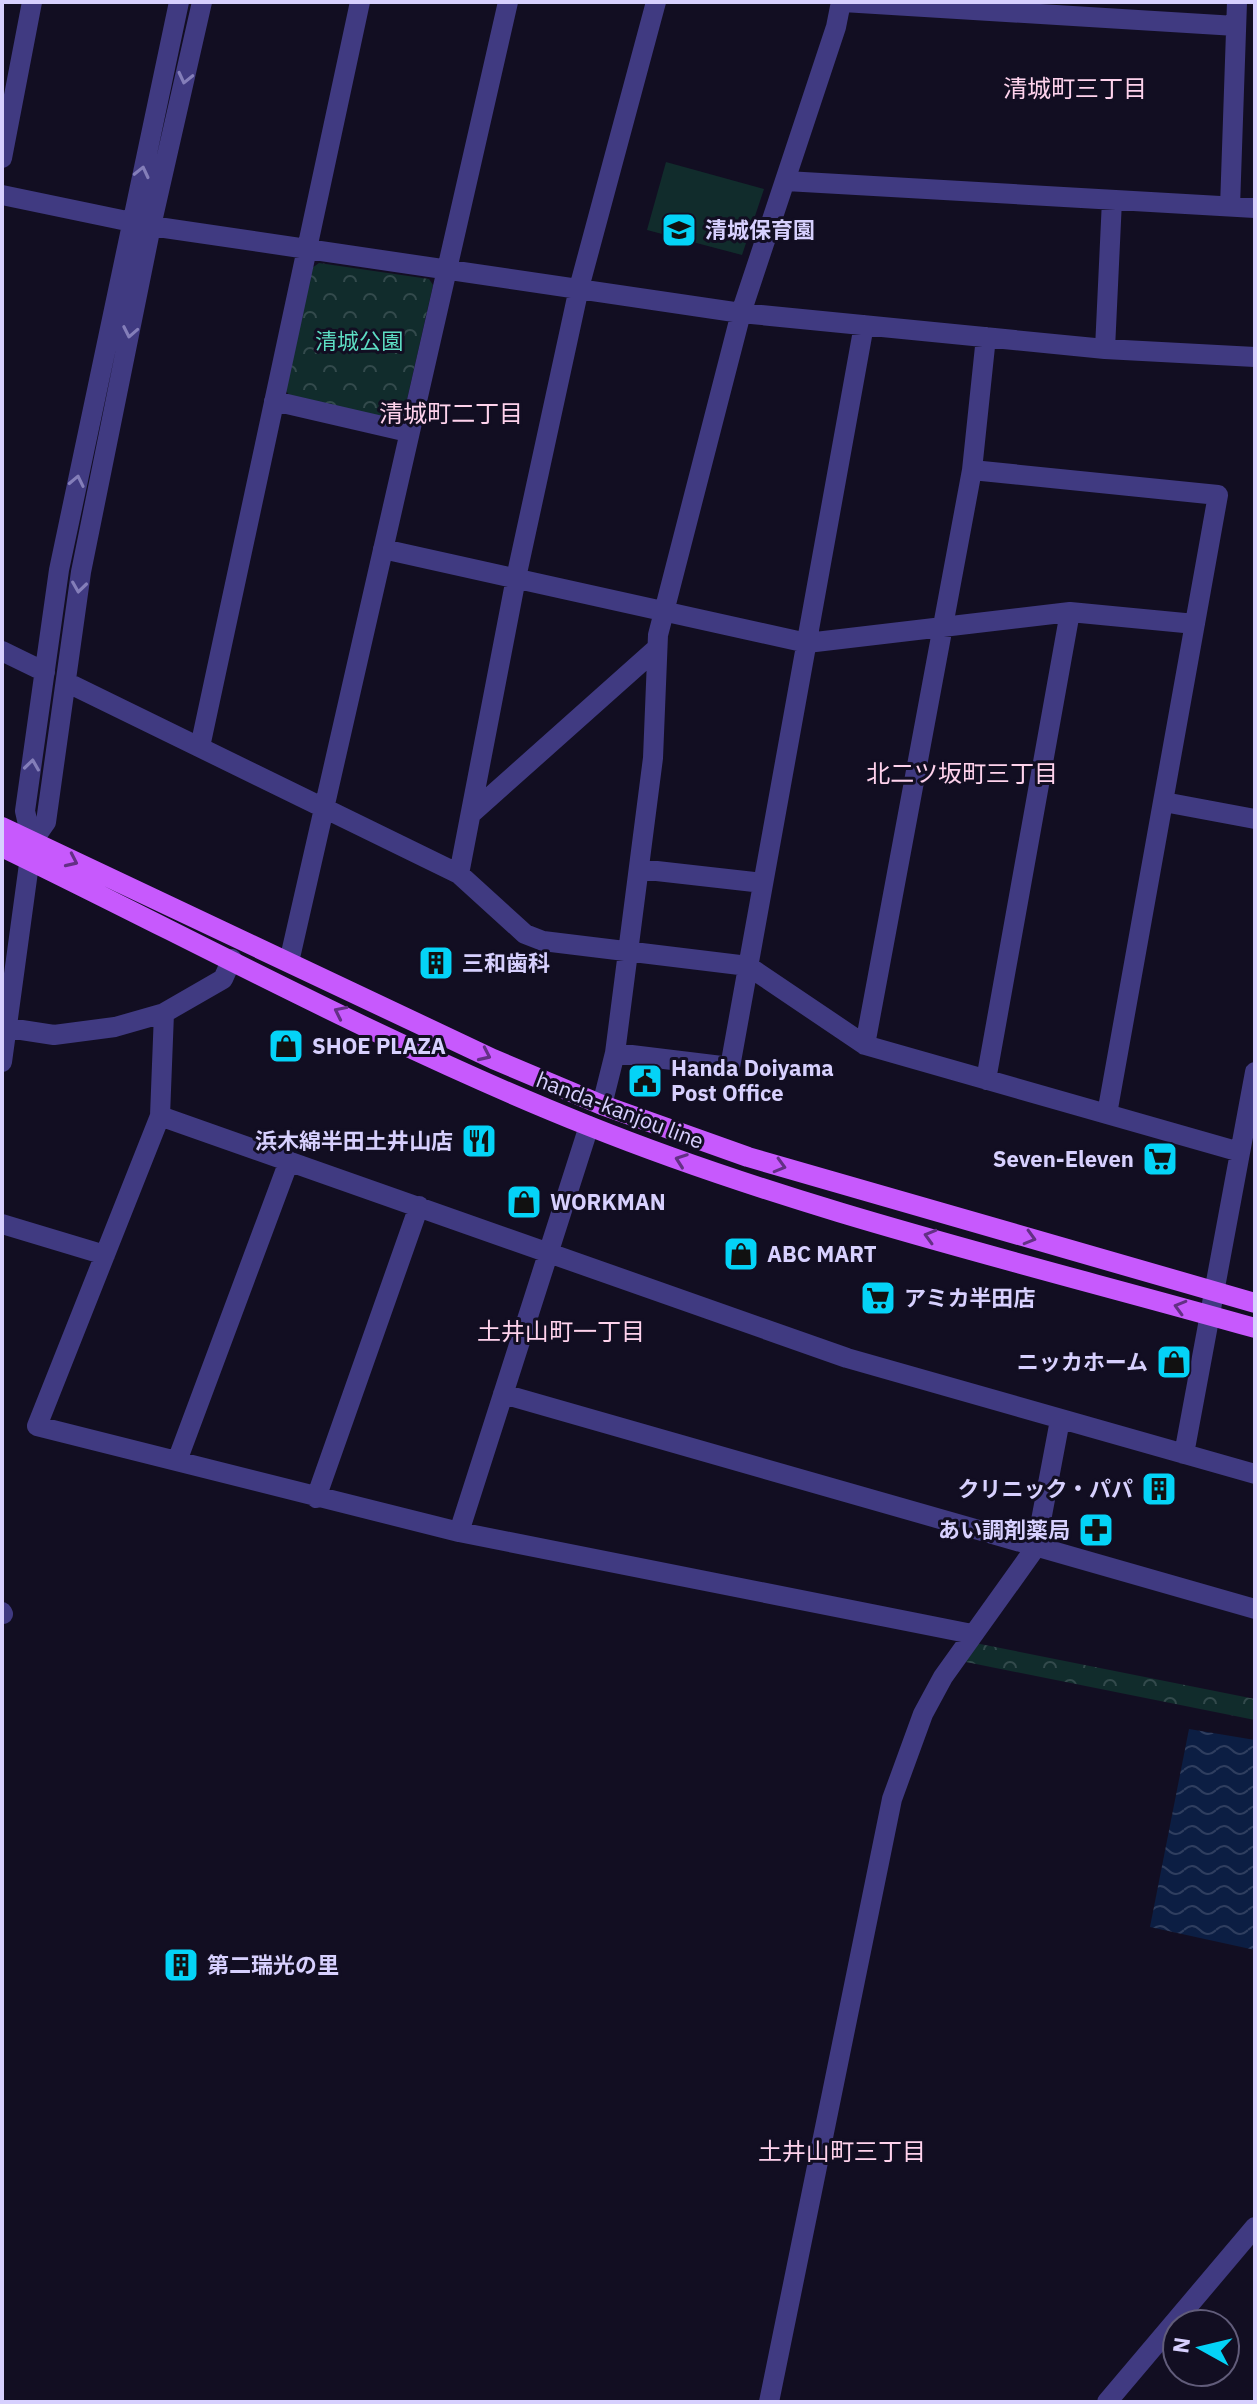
<svg xmlns="http://www.w3.org/2000/svg" width="1257" height="2404" font-family="'IBM Plex Sans','Noto Sans JP',sans-serif">
<style>
.green{fill:#112c2c}
.park{fill:url(#park-crowns)}
.water{fill:url(#water-waves)}
.lines{fill:none;stroke-linecap:round;stroke-linejoin:round}
.minor{stroke:#403a81;stroke-width:20}
.major{stroke:#c759fd;stroke-width:20}
.oneway{stroke:#847eb9}
.oneway2{stroke:#633085}
.labels{text-anchor:middle;stroke-width:6;stroke-linejoin:round;paint-order:stroke}
.poi-label{font-size:22px;font-weight:bold;fill:#d7d0fe;stroke:#120e22;text-anchor:start}
.park-label{font-size:22px;fill:#5dddc3;stroke:#120e22}
.street-label{font-size:22px;fill:#d7d0fe;stroke:#120e22}
.neighbourhood-label{font-size:24px;fill:#fed2ec;stroke:#120e22}
</style>
<defs>
<pattern id="park-crowns" width="20" height="18" patternUnits="userSpaceOnUse" patternTransform="scale(2)"><rect width="20" height="18" fill="#112c2c"/><path d="M2 6a3 3 0 1 1 6 0M12 15a3 3 0 1 1 6 0" fill="none" stroke="#334a4c"/></pattern>
<pattern id="water-waves" width="16" height="10" patternUnits="userSpaceOnUse" patternTransform="scale(2)"><rect width="16" height="10" fill="#0c1e43"/><path d="M0 5q4-4 8 0t8 0" fill="none" stroke="#2f3e5f"/></pattern>
</defs>
<rect width="100%" height="100%" fill="#120e22"/>
<path class="green" d="M666 162 764 189 742 255 647 230Z"/>
<path class="park" d="M319 263 429 279 433 285 403 417 397 421 292 398 286 391 312 268Z
M975 1643 1255 1699V1720L961 1661Z"/>
<path class="water" d="M1189 1729 1255 1740V1950L1150 1927Z"/>
<g class="lines">
<path class="minor" d="M843 2 1236 26
M2 158 32 2
M786 181 1255 208
M2 195 151 226 741 313 1105 349 1255 357
M1230 207 1237 2
M1105 349 1112 200
M274 401 408 432
M972 470 1218 495 1107 1114
M383 549 807 643 1070 612 1195 624
M2 651 45 672
M66 682 459 874 525 934 543 941 748 966 865 1045 1240 1152
M200 747 360 2
M1164 802 1255 819
M472 813 656 649
M32 842 46 822 81 572 151 226 202 2
M639 869 763 883
M459 874 516 578 579 288 656 2
M289 962 508 2
M164 1013 160 1116 37 1426 459 1532 972 1634
M2 1027 54 1035 115 1027 164 1013 223 979 232 959
M865 1045 972 470 986 337
M615 1053 730 1067 864 325
M2 1062 32 842 25 811 59 570 179 2
M986 1080 1070 612
M602 1105 615 1053 653 758 658 635 741 313 836 27 841 2
M160 1116 847 1358 1255 1474
M2 1224 105 1255
M503 1394 1255 1609
M1184 1454 1255 1072
M177 1461 289 1161
M316 1498 419 1206
M459 1532 589 1126
M2 1612 3 1614
M769 2402 892 1799 923 1714 943 1677 1036 1547 1060 1420
M1107 2402 1255 2227"/>
<path class="major" d="M2 827 493 1059 602 1105 748 1157 1255 1303
M2 847C196 941 388 1046 589 1126 804 1212 1032 1265 1255 1328"/>
</g>
<defs><path id="oneway-chevron" d="M-2-3.5L2.5 0L-2 3.5" fill="none" stroke-width="1.6" stroke-linecap="round" stroke-linejoin="round" transform="scale(2)"/></defs>
<g class="oneway">
<use href="#oneway-chevron" transform="translate(185 78) rotate(103)"/>
<use href="#oneway-chevron" transform="translate(142 172) rotate(-77)"/>
<use href="#oneway-chevron" transform="translate(130 332) rotate(101)"/>
<use href="#oneway-chevron" transform="translate(77 481) rotate(-78)"/>
<use href="#oneway-chevron" transform="translate(79 587) rotate(98)"/>
<use href="#oneway-chevron" transform="translate(32 765) rotate(-82)"/>
</g>
<g class="oneway2">
<use href="#oneway-chevron" transform="translate(72 861) rotate(25)"/>
<use href="#oneway-chevron" transform="translate(340 1012) rotate(-154)"/>
<use href="#oneway-chevron" transform="translate(485 1055) rotate(25)"/>
<use href="#oneway-chevron" transform="translate(681 1160) rotate(-160)"/>
<use href="#oneway-chevron" transform="translate(780 1166) rotate(16)"/>
<use href="#oneway-chevron" transform="translate(930 1236) rotate(-164)"/>
<use href="#oneway-chevron" transform="translate(1030 1238) rotate(16)"/>
<use href="#oneway-chevron" transform="translate(1180 1307) rotate(-164)"/>
</g>
<defs>
<symbol id="school-square" viewBox="-11 -11 22 22"><rect x="-9" y="-9" width="18" height="18" rx="4" fill="#04d3f7" stroke="#120e22"/><path d="M0-5L7-2L0 1L-7-2ZM-4 1L0 2.5L4 1V4Q0 6-4 4Z" fill="#111"/></symbol>
<symbol id="building-square" viewBox="-11 -11 22 22"><rect x="-9" y="-9" width="18" height="18" rx="4" fill="#04d3f7" stroke="#120e22"/><path d="M-4-6H4V6H1V3H-1V6H-4ZM-2.5-4.3h1.7v1.8h-1.7ZM.8-4.3h1.7v1.8H.8ZM-2.5-1h1.7V.8h-1.7ZM.8-1h1.7V.8H.8Z" fill="#111"/></symbol>
<symbol id="shop-square" viewBox="-11 -11 22 22"><rect x="-9" y="-9" width="18" height="18" rx="4" fill="#04d3f7" stroke="#120e22"/><path d="M-5-2.5h2.3a2.7 3.5 0 0 1 5.4 0H5L5.5 6h-11ZM-1.5-2.5h3a1.5 2.3 0 0 0-3 0Z" fill="#111"/></symbol>
<symbol id="civic-square" viewBox="-11 -11 22 22"><rect x="-9" y="-9" width="18" height="18" rx="4" fill="#04d3f7" stroke="#120e22"/><path d="M-.6-6.5H3V-4.5H.6V-3L4-1V1h2V6H-6V1h2V-1L-.6-3ZM-1.2 2.5V6h2.4V2.5Z" fill="#111"/></symbol>
<symbol id="restaurant-square" viewBox="-11 -11 22 22"><rect x="-9" y="-9" width="18" height="18" rx="4" fill="#04d3f7" stroke="#120e22"/><path d="M-5-6h1v4h1v-4h1v4h1v-4h1v5L-1.5 .5V6h-2V.5L-5-1ZM5-6V6H3V1.5H1.5Q1.5-4 5-6Z" fill="#111"/></symbol>
<symbol id="supermarket-square" viewBox="-11 -11 22 22"><rect x="-9" y="-9" width="18" height="18" rx="4" fill="#04d3f7" stroke="#120e22"/><path d="M-6-5.5h2.5l.6 2H6L4.5 2H-2.5L-4.4-4H-6ZM-1.5 3.2a1.3 1.3 0 1 0 .1 0ZM3 3.2a1.3 1.3 0 1 0 .1 0Z" fill="#111"/></symbol>
<symbol id="pharmacy-square" viewBox="-11 -11 22 22"><rect x="-9" y="-9" width="18" height="18" rx="4" fill="#04d3f7" stroke="#120e22"/><path d="M-2-6h4v4h4v4h-4v4h-4v-4h-4v-4h4Z" fill="#111"/></symbol>
</defs>
<g fill-rule="evenodd">
<use href="#school-square" x="659" y="210" width="40" height="40"/>
<use href="#building-square" x="416" y="943" width="40" height="40"/>
<use href="#shop-square" x="266" y="1026" width="40" height="40"/>
<use href="#civic-square" x="625" y="1061" width="40" height="40"/>
<use href="#restaurant-square" x="459" y="1121" width="40" height="40"/>
<use href="#supermarket-square" x="1140" y="1139" width="40" height="40"/>
<use href="#shop-square" x="504" y="1182" width="40" height="40"/>
<use href="#shop-square" x="721" y="1234" width="40" height="40"/>
<use href="#supermarket-square" x="858" y="1278" width="40" height="40"/>
<use href="#shop-square" x="1154" y="1342" width="40" height="40"/>
<use href="#building-square" x="1139" y="1469" width="40" height="40"/>
<use href="#pharmacy-square" x="1076" y="1510" width="40" height="40"/>
<use href="#building-square" x="161" y="1945" width="40" height="40"/>
</g>
<g class="labels">
<g class="poi-label">
<text x="705" y="238">清城保育園</text>
<text x="462" y="971">三和歯科</text>
<text x="312" y="1054">SHOE PLAZA</text>
<text x="671" y="1076">Handa Doiyama<tspan x="671" dy="25">Post Office</tspan></text>
<text x="453" y="1149" text-anchor="end">浜木綿半田土井山店</text>
<text x="1134" y="1167" text-anchor="end">Seven-Eleven</text>
<text x="550" y="1210">WORKMAN</text>
<text x="767" y="1262">ABC MART</text>
<text x="904" y="1306">アミカ半田店</text>
<text x="1148" y="1370" text-anchor="end">ニッカホーム</text>
<text x="1133" y="1497" text-anchor="end">クリニック・パパ</text>
<text x="1070" y="1538" text-anchor="end">あい調剤薬局</text>
<text x="207" y="1973">第二瑞光の里</text>
</g>
<g class="park-label">
<text x="359" y="349">清城公園</text>
</g>
<g class="street-label">
<text transform="translate(620 1110) rotate(21)" y="8">handa-kanjou line</text>
</g>
<g class="neighbourhood-label">
<text x="1075" y="97">清城町三丁目</text>
<text x="451" y="422">清城町二丁目</text>
<text x="962" y="782">北二ツ坂町三丁目</text>
<text x="561" y="1340">土井山町一丁目</text>
<text x="842" y="2160">土井山町三丁目</text>
</g>
</g>
<rect width="1257" height="2404" fill="none" stroke="#d7d0fe" stroke-width="8"/>
<g transform="translate(1201 2348) rotate(278)"><circle r="38" fill="#120e22" stroke="#615c7a" stroke-width="2"/>
<path d="M0-6L14 30L0 20L-14 30Z" fill="#04d3f7"/>
<text y="-12" font-size="22" font-weight="bold" text-anchor="middle" fill="#d7d0fe">N</text>
</g>
</svg>
